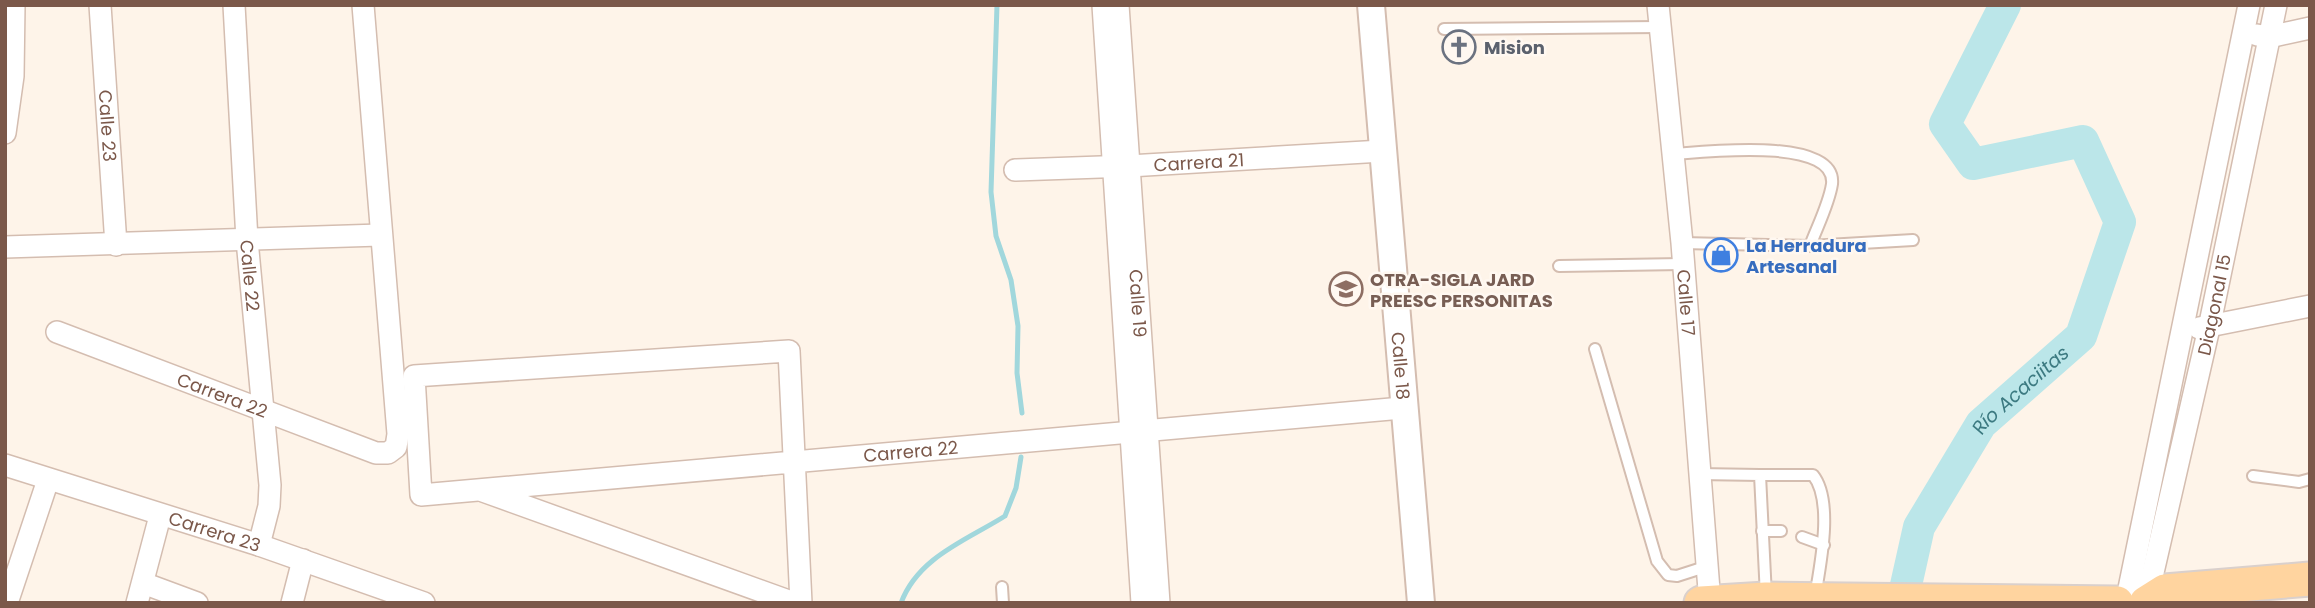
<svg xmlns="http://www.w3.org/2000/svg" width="2315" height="608" font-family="Poppins,sans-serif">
	<rect width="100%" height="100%" fill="#fef4e9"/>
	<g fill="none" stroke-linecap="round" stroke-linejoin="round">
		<g stroke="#a1d7dc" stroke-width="5">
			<path d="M997 5 991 192 996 236 1011 280 1018 326 1017 373 1022 413"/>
			<path d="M901 603C918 557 967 540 1005 516L1016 488 1021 457"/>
		</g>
		<path stroke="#bbe6e9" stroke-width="32" id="s1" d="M1902 603 1919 527 1981 424 2081 336 2120 222 2083 141 1973 164 1945 124 2005 5"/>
		<defs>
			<g id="service">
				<path d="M1444 29 1659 27"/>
				<path d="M1674 154C1703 152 1837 136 1832 184 1829 204 1817 227 1810 246"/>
				<path d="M1682 243 1810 246 1913 240"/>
				<path d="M1559 266 1682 264"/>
				<path d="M1595 349 1657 561 1668 575 1677 576 1705 567"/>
				<path d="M1698 474 1760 475 1766 596"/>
				<path d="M1760 475H1813C1834 501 1820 566 1815 597"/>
				<path d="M2253 476 2299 482 2310 479"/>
				<path d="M1762 531H1781"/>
				<path d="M1802 537 1824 545"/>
				<path d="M1002 587 1003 603"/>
			</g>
			<g id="minor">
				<path id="s2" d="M100 5 116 245"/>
				<path id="s3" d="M234 5 247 240 270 485 269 506 259 545"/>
				<path d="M1103 5 1142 603"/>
				<path id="s4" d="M1118 5 1159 603"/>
				<path id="s5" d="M1658 5 1682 243 1710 603"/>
				<path d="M2257 35 2269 37 2310 28"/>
				<path d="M5 133 13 76 14 5"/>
				<path id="s6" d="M1015 170 1129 166 1382 151"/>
				<path d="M5 247 380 235"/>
				<path d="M2199 328 2310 306"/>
				<path id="s7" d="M57 332 376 453H388L396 447 398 434 363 5"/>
				<path id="s8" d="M5 465 259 545 424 603"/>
				<path d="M483 491 794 603"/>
				<path d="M143 583 197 603"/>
				<path d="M7 603 48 480"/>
				<path d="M137 603 160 516"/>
				<path d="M292 603 303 560"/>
				<path id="s9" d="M801 603 789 351 414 376 421 495C748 465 1075 436 1402 408"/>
				<path d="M2126 603 2249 5"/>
				<path id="s10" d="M2146 603 2209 328 2276 5"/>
			</g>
			<g id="tertiary">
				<path id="s11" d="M1371 5 1421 603"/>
			</g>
			<g id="primary">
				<path d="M1701 603 1766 599 2117 603"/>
				<path d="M2146 603 2165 591 2310 579"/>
			</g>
		</defs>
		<use href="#service" stroke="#d4bdb0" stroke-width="14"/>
		<use href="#minor" stroke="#d4bdb0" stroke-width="24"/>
		<use href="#tertiary" stroke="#d4bdb0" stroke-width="30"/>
		<use href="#primary" stroke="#dad0cc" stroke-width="37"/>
		<use href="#service" stroke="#fff" stroke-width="10"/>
		<use href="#minor" stroke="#fff" stroke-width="21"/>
		<use href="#tertiary" stroke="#fff" stroke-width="26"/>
		<use href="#primary" stroke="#ffd49f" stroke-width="33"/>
	</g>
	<defs>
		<symbol id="church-ring" viewBox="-11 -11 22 22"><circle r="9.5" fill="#fff8f1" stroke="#6b7280" stroke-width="1.5"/><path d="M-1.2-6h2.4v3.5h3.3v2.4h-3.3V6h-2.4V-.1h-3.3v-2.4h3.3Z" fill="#6b7280"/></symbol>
		<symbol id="shop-ring" viewBox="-11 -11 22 22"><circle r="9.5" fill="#fff8f1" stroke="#3f7fe0" stroke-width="1.5"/><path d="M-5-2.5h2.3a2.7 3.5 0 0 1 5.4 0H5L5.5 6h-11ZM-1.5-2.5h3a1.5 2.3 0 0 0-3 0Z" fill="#3f7fe0"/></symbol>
		<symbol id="school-ring" viewBox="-11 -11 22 22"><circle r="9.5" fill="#fff8f1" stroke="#8d6e63" stroke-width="1.5"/><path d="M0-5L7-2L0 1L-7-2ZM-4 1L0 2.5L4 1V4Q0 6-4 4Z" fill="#8d6e63"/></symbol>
	</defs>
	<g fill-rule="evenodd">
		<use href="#church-ring" x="1440" y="28" width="38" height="38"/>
		<use href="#shop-ring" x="1702" y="236" width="38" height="38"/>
		<use href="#school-ring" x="1327" y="270" width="38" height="38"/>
	</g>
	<g text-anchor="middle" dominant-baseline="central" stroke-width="5" stroke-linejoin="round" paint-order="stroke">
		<g font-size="18" font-weight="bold" fill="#5b616d" stroke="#fff8f1" text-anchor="start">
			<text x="1484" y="47">Mision</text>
		</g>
		<g font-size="18" fill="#7b584a" stroke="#fff8f1">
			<text stroke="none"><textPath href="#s2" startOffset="121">Calle 23</textPath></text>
			<text stroke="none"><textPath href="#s6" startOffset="184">Carrera 21</textPath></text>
			<text stroke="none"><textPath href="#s3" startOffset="271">Calle 22</textPath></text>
			<text stroke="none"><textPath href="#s5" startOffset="299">Calle 17</textPath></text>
			<text stroke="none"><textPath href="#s4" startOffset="299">Calle 19</textPath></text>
			<text stroke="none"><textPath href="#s10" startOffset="306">Diagonal 15</textPath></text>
			<text stroke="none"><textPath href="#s11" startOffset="362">Calle 18</textPath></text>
			<text stroke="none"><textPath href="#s7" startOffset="177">Carrera 22</textPath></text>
			<text stroke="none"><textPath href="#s9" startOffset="1239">Carrera 22</textPath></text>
			<text stroke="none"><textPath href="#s8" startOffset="220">Carrera 23</textPath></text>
		</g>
		<g font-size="18" font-weight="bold" fill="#366cbe" stroke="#fff8f1" text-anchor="start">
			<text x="1746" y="245">La Herradura<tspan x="1746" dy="21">Artesanal</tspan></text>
		</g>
		<g font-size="18" font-weight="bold" fill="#785e54" stroke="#fff8f1" text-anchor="start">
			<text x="1370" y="279">OTRA-SIGLA JARD<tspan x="1370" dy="21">PREESC PERSONITAS</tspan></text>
		</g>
		<g font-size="19" font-style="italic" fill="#3c7a81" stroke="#fff8f1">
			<text stroke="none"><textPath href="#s1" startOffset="250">Río Acaciitas</textPath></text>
		</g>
	</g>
	<rect width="2315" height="608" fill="none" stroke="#7b584a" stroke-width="14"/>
</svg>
